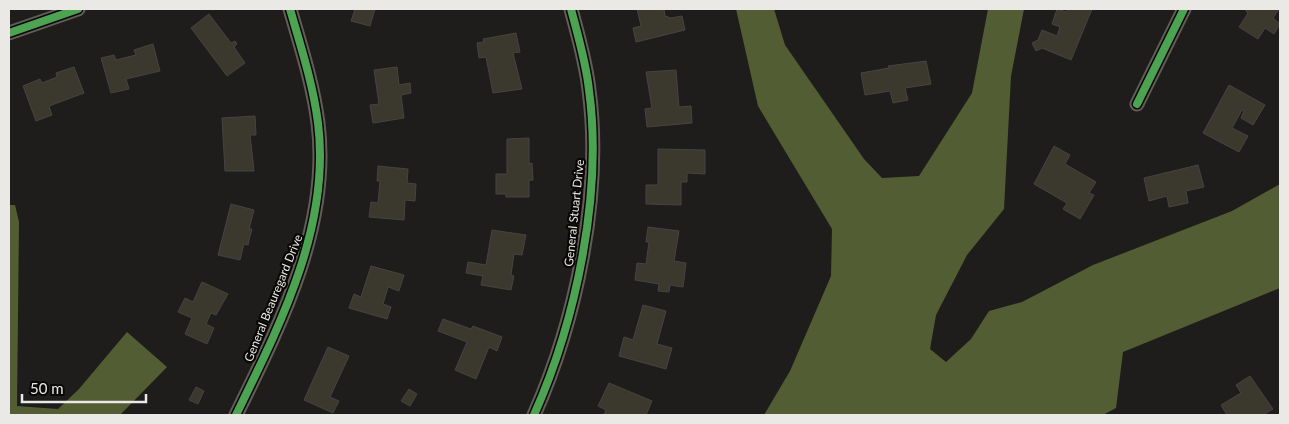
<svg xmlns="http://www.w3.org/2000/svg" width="1289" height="424" font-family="Lato,sans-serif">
	<rect width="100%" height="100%" fill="#1f1d1b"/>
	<g fill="#535d34">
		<path d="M736 9H774L785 45 864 159 882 178 919 176 972 93 988 9H1024L1011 76 1004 209 967 255 936 315 930 349 946 362 971 339 989 311 1022 302 1093 265 1232 211 1280 184V288L1123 352 1116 408 1103 415H764L790 371 831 276 832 229 758 106Z"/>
		<path d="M9 205H15L19 222 17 406 58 409 79 389 127 332 167 367 120 415H9Z"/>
	</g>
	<g fill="#3b382e" stroke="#444442">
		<path d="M355 9H375L370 26 351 21Z"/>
		<path d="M637 9H664L665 16 671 18 682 16 685 30 636 42 633 28 641 26Z"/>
		<path d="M1057 9 1066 12 1068 9H1092L1071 60 1042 48 1036 51 1032 43 1038 40 1042 30 1057 36 1060 27 1052 24Z"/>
		<path d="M1247 9H1279L1273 18 1280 24 1274 34 1265 28 1258 39 1239 27 1248 13 1246 11Z"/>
		<path d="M209 14 231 43 235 41 237 44 234 47 245 63 227 76 191 28Z"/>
		<path d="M516 33 520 52 513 53 522 89 493 93 486 57 479 58 477 43 484 42 483 39Z"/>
		<path d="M153 44 160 71 126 79 129 89 111 93 101 58 114 55 116 60 136 55 134 50Z"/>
		<path d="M926 61 931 84 905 88 908 100 893 103 890 91 865 95 861 73 889 68 888 66Z"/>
		<path d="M74 67 84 93 49 106 52 115 36 121 23 86 40 79 42 83 57 77 56 73Z"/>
		<path d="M397 67 399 85 410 83 411 93 401 95 404 118 373 123 370 105 379 104 374 70Z"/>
		<path d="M676 70 679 107 691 106 692 123 647 127 645 109 652 108 646 72Z"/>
		<path d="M1229 85 1265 105 1253 125 1241 118 1244 111 1242 110 1232 128 1248 136 1239 152 1203 133Z"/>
		<path d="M255 116 256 135H250L254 171H225L222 118Z"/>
		<path d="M529 138V164L532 163 533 180H529V197H506V194H496V174H507V139Z"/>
		<path d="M1054 146 1070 155 1065 164 1096 182 1089 193 1094 195 1080 219 1063 209 1067 203 1034 184Z"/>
		<path d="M658 149 705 150V174L687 173V182H681V205L646 204V185H658Z"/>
		<path d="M1198 165 1204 187 1186 191 1188 203 1169 207 1167 196 1149 201 1144 178Z"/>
		<path d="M378 166 408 169 407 183 416 184 415 201 405 200 404 220 369 217 371 202 378 203 380 181H377Z"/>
		<path d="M231 204 254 210 249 229H252L249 240 248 245 244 244 240 260 218 255Z"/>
		<path d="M648 227 679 231 674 261 686 263 683 287 670 285 669 292 658 291 659 284 635 280 637 263 646 264 649 242H646Z"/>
		<path d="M492 230 526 235 522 255 514 254 511 275 514 276 511 290 481 285 483 276 466 273 468 262 486 265Z"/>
		<path d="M371 266 404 275 399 291 388 287 383 304 391 307 387 319 349 308 354 294 361 297Z"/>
		<path d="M202 282 228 294 216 315 211 313 206 324 214 328 207 344 185 334 192 318 178 312 185 298 193 302Z"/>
		<path d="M643 305 666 311 657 344 672 348 666 369 619 356 624 337 633 340Z"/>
		<path d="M443 319 471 329 473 326 502 337 497 351 489 347 476 379 455 370 467 342 438 331Z"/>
		<path d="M328 347 349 356 330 397 339 401 333 413 304 400Z"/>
		<path d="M1250 376 1273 409 1263 415H1227L1221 405 1241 393 1236 385Z"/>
		<path d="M609 383 652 401 646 415H604L606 410 598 406Z"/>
		<path d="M196 387 204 391 198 404 189 400Z"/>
		<path d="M409 389 417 394 410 406 401 401Z"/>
	</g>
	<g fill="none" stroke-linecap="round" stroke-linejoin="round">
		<g stroke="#625d59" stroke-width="15">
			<path d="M9 33 78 9"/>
			<path d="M1137 104 1184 9"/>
			<path d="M236 415C280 325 331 226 318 123 313 84 301 47 290 9"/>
			<path d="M534 415C576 321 603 193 589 90 586 62 578 36 571 9"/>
		</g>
		<defs>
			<g id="cycleway">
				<path d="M9 33 78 9"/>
				<path d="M1137 104 1184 9"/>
				<path d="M236 415C280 325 331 226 318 123 313 84 301 47 290 9"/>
				<path d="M534 415C576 321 603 193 589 90 586 62 578 36 571 9"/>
			</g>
		</defs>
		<use href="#cycleway" stroke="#090806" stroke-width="11"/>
		<use href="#cycleway" stroke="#4ca352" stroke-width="8"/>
	</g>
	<g text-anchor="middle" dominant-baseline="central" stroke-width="4.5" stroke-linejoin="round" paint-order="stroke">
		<g font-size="12" fill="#ebe9e6" stroke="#090806">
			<text transform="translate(574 213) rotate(-84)">General Stuart Drive</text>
			<text transform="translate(273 298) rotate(-68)">General Beauregard Drive</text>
		</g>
	</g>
	<rect width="1289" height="424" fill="none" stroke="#ebe9e6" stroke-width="20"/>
	<path d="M22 394v8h124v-8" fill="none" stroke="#ebe9e6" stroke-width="2.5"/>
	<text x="30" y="394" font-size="15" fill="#ebe9e6" stroke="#090806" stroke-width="4" paint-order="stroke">50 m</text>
</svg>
